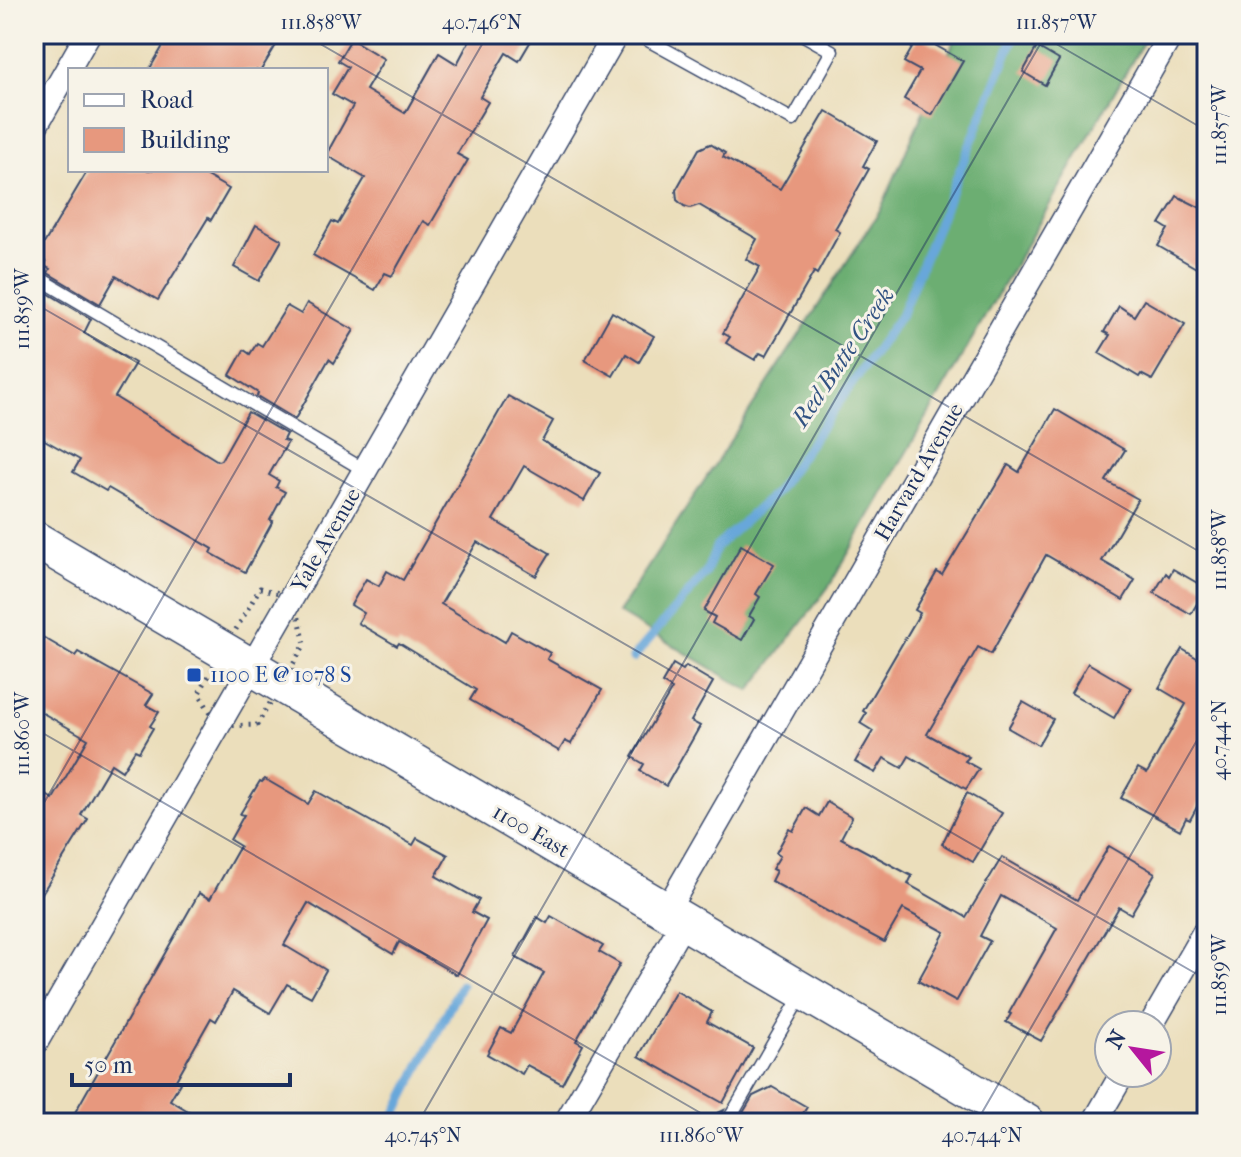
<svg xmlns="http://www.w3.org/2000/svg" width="1241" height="1157" font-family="'IM FELL French Canon',serif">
	<rect width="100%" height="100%" fill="#f7f3e8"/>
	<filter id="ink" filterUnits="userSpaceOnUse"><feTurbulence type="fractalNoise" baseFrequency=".0125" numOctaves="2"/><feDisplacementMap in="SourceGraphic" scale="16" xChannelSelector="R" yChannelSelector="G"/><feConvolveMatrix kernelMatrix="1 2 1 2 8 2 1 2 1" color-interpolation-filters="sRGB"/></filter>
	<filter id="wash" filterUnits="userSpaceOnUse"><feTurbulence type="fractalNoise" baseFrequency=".006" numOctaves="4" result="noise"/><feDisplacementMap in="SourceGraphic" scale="32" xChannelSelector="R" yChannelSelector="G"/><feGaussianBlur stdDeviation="1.8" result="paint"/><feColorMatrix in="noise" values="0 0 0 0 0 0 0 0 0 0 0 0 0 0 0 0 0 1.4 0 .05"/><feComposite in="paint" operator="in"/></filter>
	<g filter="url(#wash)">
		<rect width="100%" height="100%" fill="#ebdebb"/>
		<path fill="#6cae72" stroke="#446e68" stroke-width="2" d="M957 34H1148L830 585 750 691 618 613 880 211Z"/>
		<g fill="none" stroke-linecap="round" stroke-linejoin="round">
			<g stroke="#67a7da" stroke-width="9">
				<path d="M633 658 706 573 716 547 775 493 902 313 1015 34"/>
				<path d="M391 1123 461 985"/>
			</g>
		</g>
		<g id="blocks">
			<g fill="#e7987e">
				<path d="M170 34H263L278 42 261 70H149Z"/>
				<path d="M473 34H535L519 61 506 53 480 97 488 102 457 154 468 160 430 225 423 221 392 276 385 273 375 290 313 255 332 221 338 224 365 178 326 155 353 106 332 94 348 67 338 61 351 39 384 59 366 90 405 113 439 53 457 64Z"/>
				<path d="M919 36 963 61 932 115 904 99 920 71 904 62Z"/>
				<path d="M1037 47 1059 60 1045 85 1023 72Z"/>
				<path d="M826 111 877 141 863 166 869 169 835 229 840 232 817 274 814 272 766 356 760 353 755 360 726 343 730 337 723 333 760 267 746 259 757 239 699 205 690 208 684 206 677 200 676 190 699 149 710 144 725 153 723 157 780 189Z"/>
				<path d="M88 170H196L229 189 211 220 208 218 158 300 116 276 100 304 48 273 50 269 44 266 46 262 36 257Z"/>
				<path d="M1177 196 1207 211V254L1198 269 1158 246 1168 229 1160 224Z"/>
				<path d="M256 225 282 240 259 281 234 267Z"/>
				<path d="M39 288 91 319 84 333 135 363 115 397 218 461 221 460 248 412 286 434 283 440 288 442 269 475 279 481 276 487 285 492 270 520 273 521 245 572 211 553 213 549 108 488 106 491 73 472 80 460 34 434V297Z"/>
				<path d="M1144 300 1185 324 1152 380 1141 374 1139 377 1099 353 1110 335 1104 332 1119 306 1134 316Z"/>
				<path d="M307 303 354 330 334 363 329 359 295 419 257 396 258 393 230 375 244 350 250 354 257 343 262 346 287 306 301 314Z"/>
				<path d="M612 312 654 336 639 362 626 354 613 376 585 360Z"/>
				<path d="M508 396 553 421 542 441 600 473 584 501 524 466 493 520 550 553 536 576 477 542 441 604 505 642 511 631 550 653 547 659 602 690 571 744 565 741 559 751 470 700 476 690 399 643 397 646 358 623 364 613 351 605 366 579 379 586 387 571 403 580Z"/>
				<path d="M1055 409 1125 450 1106 481 1138 499 1102 561 1135 580 1123 600 1046 555 991 654 978 647 927 734 969 757 965 761 979 769 966 789 909 756 902 768 884 758 875 773 855 762 873 731 860 723 866 713 863 711 920 613 915 610 937 572 942 575 1008 465 1019 472Z"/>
				<path d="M741 545 774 564 756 594 760 597 749 616 754 619 742 640 712 623 715 617 704 611Z"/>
				<path d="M1173 569 1206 588 1191 614 1154 593 1166 573 1169 576Z"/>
				<path d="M34 632 75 656 78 652 153 694 146 705 159 712 150 726 153 728 139 752 135 750 122 771 111 764 81 815 88 819 34 906V788L53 799 88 739 34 708Z"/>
				<path d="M1182 649 1207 664V788L1190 820 1186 818 1180 830 1121 798 1138 768 1147 773 1186 704 1159 688Z"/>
				<path d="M1088 663 1131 688 1114 718 1071 693Z"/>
				<path d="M673 664 683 670 686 666 713 682 691 721 700 726 666 786 640 771 644 764 632 757 672 689 662 683Z"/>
				<path d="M1023 702 1053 719 1038 745 1008 728Z"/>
				<path d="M265 779 308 804 316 791 413 845 417 838 448 855 436 876 479 900 472 912 487 920 457 975 399 942 393 954 308 903 284 945 326 970 311 997 287 984 270 1013 233 991 216 1021 211 1018 176 1080 180 1083 170 1100 208 1123H69L199 893 210 899 240 846 230 840 244 815 240 814 260 781 262 782Z"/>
				<path d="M967 793 1002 813 973 862 942 844Z"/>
				<path d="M827 802 852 817 841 838 912 876 908 884 966 917 1002 857 1077 900 1109 846 1155 873 1131 914 1119 907 1041 1041 1006 1022 1011 1014 1009 1013 1057 928 1001 896 980 936 990 941 956 1002 918 981 945 932 903 909 884 942 771 881 776 871 772 869 780 856 776 853 789 829 793 831 806 808 819 816Z"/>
				<path d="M551 916 603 946 599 952 620 964 576 1041 583 1045 562 1084 527 1065 522 1074 487 1054 501 1028 511 1033 544 973 515 957 537 917 547 923Z"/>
				<path d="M676 991 712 1012 707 1022 753 1048 723 1103 639 1056Z"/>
				<path d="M772 1087 807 1107 797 1123H737L753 1096Z"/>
				<path d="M724 1110 718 1123H697Z"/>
			</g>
		</g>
	</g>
	<g filter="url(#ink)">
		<use href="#blocks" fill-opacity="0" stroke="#3a496c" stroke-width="2"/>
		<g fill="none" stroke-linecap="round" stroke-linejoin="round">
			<defs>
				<g id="lane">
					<path d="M637 34 793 120 832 51 802 34"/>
					<path d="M34 275 366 471"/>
					<path d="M727 1123 802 994"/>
				</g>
				<g id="street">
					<path d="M34 128 88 34"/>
					<path d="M667 910 1171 34"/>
					<path d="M1151 1025 1207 928"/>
					<path d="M34 1045 616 34"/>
					<path d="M566 1123 684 921"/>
					<path d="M1094 1123 1123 1073"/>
				</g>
				<path id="secondary" d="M34 539 1027 1123"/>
			</defs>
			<use href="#lane" stroke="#3a496c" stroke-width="15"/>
			<use href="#street" stroke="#3a496c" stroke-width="27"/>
			<use href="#secondary" stroke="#3a496c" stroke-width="39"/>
			<path stroke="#3a496c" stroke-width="5" stroke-dasharray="2 6" stroke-linecap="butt" d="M260 588 294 597 305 644 257 725 218 726 199 693Z"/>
			<use href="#lane" stroke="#fff" stroke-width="12"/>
			<use href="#street" stroke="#fff" stroke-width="24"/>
			<use href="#secondary" stroke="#fff" stroke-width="36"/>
		</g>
	</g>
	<path fill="none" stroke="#1b2f5e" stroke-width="2" stroke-opacity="0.45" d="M303 34 1207 556M1039 34 1207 131M34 303 1207 980M34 728 718 1123M34 820 488 34M418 1123 1046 34M976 1123 1207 723"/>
	<rect fill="#1a4fb4" stroke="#f7f3e8" stroke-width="3" x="186" y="667" width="16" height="16" rx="4"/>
	<g text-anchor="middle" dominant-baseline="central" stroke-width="6" stroke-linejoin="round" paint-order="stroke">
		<g font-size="22" fill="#1b2f5e" stroke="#f7f3e8">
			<text transform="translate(919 472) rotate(-60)">Harvard Avenue</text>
			<text transform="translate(326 540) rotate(-60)">Yale Avenue</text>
			<text transform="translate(531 831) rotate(30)">1100 East</text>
		</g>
		<g font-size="22" fill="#164399" stroke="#f7f3e8" text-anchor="start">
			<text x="210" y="675">1100 E @ 1078 S</text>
		</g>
		<g font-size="24" font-style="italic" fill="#325383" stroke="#f7f3e8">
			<text transform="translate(843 357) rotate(-56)">Red Butte Creek</text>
		</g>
	</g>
	<rect width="1241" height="1157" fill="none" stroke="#f7f3e8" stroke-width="88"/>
	<rect x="68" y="68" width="260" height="104" fill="#f7f3e8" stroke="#9fa5b1" stroke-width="2"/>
	<rect x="84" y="94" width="40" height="12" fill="#ffffff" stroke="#9fa5b1" stroke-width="2"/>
	<text x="140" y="108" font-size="24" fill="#1b2f5e">Road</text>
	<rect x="84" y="128" width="40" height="24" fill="#e7987e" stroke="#9fa5b1" stroke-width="2"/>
	<text x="140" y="148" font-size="24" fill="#1b2f5e">Building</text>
	<g transform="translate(1133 1049) rotate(300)"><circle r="38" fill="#f7f3e8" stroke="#9fa5b1" stroke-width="2"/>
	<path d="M0-6L14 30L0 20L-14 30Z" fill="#b5179e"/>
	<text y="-12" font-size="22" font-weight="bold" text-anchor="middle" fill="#1b2f5e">N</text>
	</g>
	<path d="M72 1073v12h218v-12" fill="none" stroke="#1b2f5e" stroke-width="4"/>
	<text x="84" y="1073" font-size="24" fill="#1b2f5e" stroke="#f7f3e8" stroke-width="6" paint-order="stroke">50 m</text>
	<rect x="44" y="44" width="1153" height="1069" fill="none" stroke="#1b2f5e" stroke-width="3"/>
	<g font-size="20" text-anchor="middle" fill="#1b2f5e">
		<text x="321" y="29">111.858°W</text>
		<text x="482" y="29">40.746°N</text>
		<text x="1056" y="29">111.857°W</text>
		<text transform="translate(1219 125) rotate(-90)" y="7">111.857°W</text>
		<text transform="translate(22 309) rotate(-90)" y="7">111.859°W</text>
		<text transform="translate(1219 550) rotate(-90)" y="7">111.858°W</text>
		<text transform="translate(22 734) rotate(-90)" y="7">111.860°W</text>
		<text transform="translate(1219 740) rotate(-90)" y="7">40.744°N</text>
		<text transform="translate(1219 975) rotate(-90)" y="7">111.859°W</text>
		<text x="423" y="1142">40.745°N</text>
		<text x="701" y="1142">111.860°W</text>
		<text x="982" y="1142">40.744°N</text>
	</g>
</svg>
